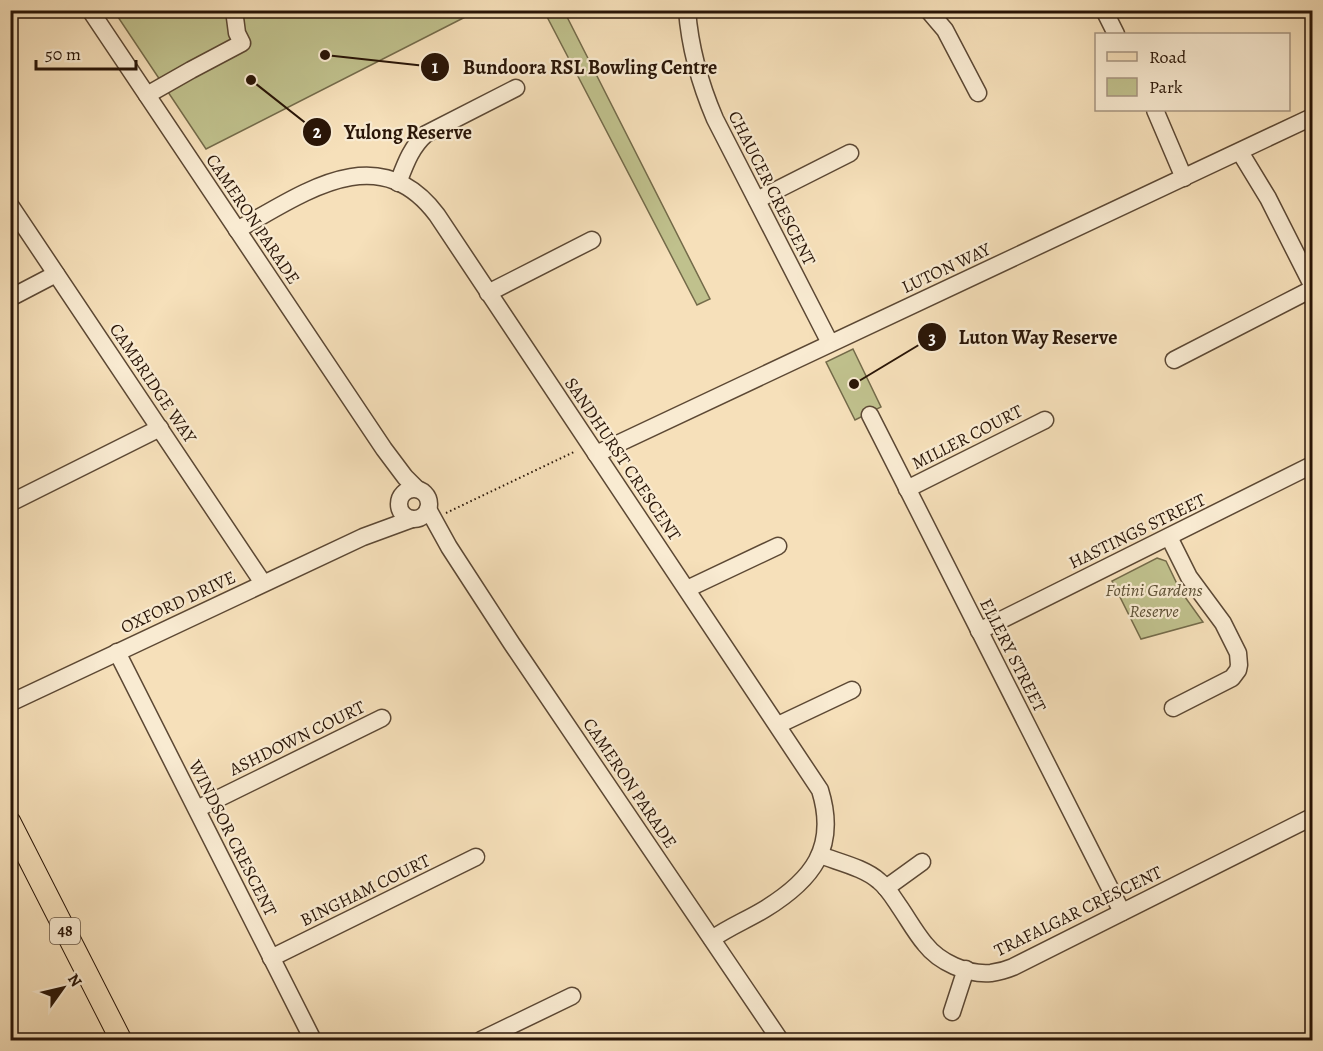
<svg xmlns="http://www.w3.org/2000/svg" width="1323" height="1051" font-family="Alegreya,serif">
	<rect width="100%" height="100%" fill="#f6e0ba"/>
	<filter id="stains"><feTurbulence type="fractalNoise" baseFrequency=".00333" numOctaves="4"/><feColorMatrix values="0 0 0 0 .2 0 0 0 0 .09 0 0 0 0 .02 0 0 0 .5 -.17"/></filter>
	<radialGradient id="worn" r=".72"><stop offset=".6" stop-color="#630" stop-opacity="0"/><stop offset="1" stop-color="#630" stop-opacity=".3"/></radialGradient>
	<g fill="#c0c18d" stroke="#746b4a" stroke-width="1.5">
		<path d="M114 11H477L206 149Z"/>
		<path d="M544 11H564L710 299 697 305Z"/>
		<path d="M853 349 881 407 855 420 826 362Z"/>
		<path d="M1157 558 1166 561 1180 590 1203 622 1141 639 1112 581Z"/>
	</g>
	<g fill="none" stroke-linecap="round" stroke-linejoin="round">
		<defs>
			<g id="minor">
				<path d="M90 10 384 449 405 477 416 488"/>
				<path d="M687 10C690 49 700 84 715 119L830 343"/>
				<path d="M928 10 945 30 978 93"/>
				<path d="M1104 10 1116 34"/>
				<path d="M147 95 191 70 242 43 237 33 234 10"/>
				<path d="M1155 110 1184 178"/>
				<path d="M1240 152 1268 198 1312 285"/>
				<path d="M398 183C405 165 411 147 426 134L516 88"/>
				<path d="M757 200 850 153"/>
				<path d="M10 205 263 583"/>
				<path d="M237 230C301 195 378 136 437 215L820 790C838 848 812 880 765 909 747 920 729 927 712 939"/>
				<path d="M488 293 592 240"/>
				<path d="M10 298 56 274"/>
				<path d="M1174 360 1312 289"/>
				<path d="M870 415 1122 912"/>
				<path d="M596 454 1312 117"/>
				<circle cx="414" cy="504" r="15"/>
				<path d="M907 489 1045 420"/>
				<path d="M14 501 160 428"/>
				<path d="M428 509 449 547 512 644 780 1040"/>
				<path d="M1169 537 1189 577 1223 623 1238 653 1239 665 1238 670 1232 678 1173 708"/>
				<path d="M687 589 778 546"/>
				<path d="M979 631 1312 465"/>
				<path d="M117 652 313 1040"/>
				<path d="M10 703 363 537 412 519"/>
				<path d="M778 725 852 690"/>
				<path d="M197 809 382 718"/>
				<path d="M820 855C838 862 865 868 879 881 887 887 893 897 899 906 908 919 915 932 925 944 939 962 967 975 991 973 998 972 1006 970 1013 967L1312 817"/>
				<path d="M886 888 922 862"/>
				<path d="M271 958 476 857"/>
				<path d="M952 1012 966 969"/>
				<path d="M481 1040 572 996"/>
			</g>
			<path id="major" d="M10 822 121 1040"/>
		</defs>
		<use href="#minor" stroke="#5c4834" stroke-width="19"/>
		<use href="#major" stroke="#291507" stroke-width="23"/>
		<path stroke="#291507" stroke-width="2" stroke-dasharray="1.5 3" stroke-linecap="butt" d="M446 513 576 451"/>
		<use href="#minor" stroke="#f9ebd2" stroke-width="16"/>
		<use href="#major" stroke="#f6e0ba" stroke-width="21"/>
	</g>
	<g text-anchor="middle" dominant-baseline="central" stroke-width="4.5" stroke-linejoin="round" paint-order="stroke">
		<rect fill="#f9ebd2" stroke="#675544" stroke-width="1.5" x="50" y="918" width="30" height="26" rx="4.5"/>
		<g font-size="16" font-weight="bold" fill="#291507">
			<text x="65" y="931">48</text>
		</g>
		<g font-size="18" fill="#291507" stroke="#f9ebd2">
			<text transform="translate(772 188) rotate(63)">CHAUCER CRESCENT</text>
			<text transform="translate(253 219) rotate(56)">CAMERON PARADE</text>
			<text transform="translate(946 268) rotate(-25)">LUTON WAY</text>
			<text transform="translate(153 383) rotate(56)">CAMBRIDGE WAY</text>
			<text transform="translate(967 437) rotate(-27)">MILLER COURT</text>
			<text transform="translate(623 459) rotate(56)">SANDHURST CRESCENT</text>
			<text transform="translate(1137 531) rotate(-26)">HASTINGS STREET</text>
			<text transform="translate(178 602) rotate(-25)">OXFORD DRIVE</text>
			<text transform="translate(1013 655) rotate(63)">ELLERY STREET</text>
			<text transform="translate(297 738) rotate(-26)">ASHDOWN COURT</text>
			<text transform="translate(630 783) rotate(56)">CAMERON PARADE</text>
			<text transform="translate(233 838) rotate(63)">WINDSOR CRESCENT</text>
			<text transform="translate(365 890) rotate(-26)">BINGHAM COURT</text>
			<text transform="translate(1078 911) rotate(-26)">TRAFALGAR CRESCENT</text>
		</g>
		<g font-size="18" font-style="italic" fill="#5e5136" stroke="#f9ebd2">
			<text x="1154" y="590">Fotini Gardens<tspan x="1154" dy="21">Reserve</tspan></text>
		</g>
	</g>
	<path fill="none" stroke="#291507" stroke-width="2" d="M325 55L435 67M251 80L317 132M854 384L932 337"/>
	<g fill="#291507" stroke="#f9ebd2" stroke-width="2">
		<circle cx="325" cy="55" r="6"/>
		<circle cx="251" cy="80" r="6"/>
		<circle cx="854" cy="384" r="6"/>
		<circle cx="435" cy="67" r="15"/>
		<circle cx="317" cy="132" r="15"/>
		<circle cx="932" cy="337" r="15"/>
	</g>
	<g font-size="18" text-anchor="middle" font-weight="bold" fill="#fff">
		<text x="435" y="73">1</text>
		<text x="317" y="138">2</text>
		<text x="932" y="344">3</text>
	</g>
	<g font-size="20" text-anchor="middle" font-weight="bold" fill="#291507" stroke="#f9ebd2" stroke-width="4.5" stroke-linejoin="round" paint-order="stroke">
		<text x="590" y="74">Bundoora RSL Bowling Centre</text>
		<text x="408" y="139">Yulong Reserve</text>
		<text x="1038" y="344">Luton Way Reserve</text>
	</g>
	<rect width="1323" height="1051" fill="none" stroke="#f6e0ba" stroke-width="36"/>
	<rect x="12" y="12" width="1299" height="1027" fill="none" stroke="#291507" stroke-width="3"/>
	<rect x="18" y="18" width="1287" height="1015" fill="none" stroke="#291507" stroke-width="1.5"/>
	<rect x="1095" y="33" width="195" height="78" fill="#f9ebd2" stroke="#a69581" stroke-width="1.5"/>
	<rect x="1107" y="52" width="30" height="9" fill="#f6e0ba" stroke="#a69581" stroke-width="1.5"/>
	<text x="1149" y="63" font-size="18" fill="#291507">Road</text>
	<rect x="1107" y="78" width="30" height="18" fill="#c0c18d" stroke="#a69581" stroke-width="1.5"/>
	<text x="1149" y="93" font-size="18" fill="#291507">Park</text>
	<g transform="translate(63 988) rotate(56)" stroke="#f9ebd2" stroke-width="4.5" paint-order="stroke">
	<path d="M0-4.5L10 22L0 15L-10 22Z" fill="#291507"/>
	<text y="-9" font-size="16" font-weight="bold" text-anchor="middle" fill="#291507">N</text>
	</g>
	<path d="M36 60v9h100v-9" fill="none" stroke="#291507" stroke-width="3"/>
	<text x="45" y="60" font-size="18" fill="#291507" stroke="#f9ebd2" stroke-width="4.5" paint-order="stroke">50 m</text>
	<rect width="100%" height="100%" filter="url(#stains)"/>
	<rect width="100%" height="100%" fill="url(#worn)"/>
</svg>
